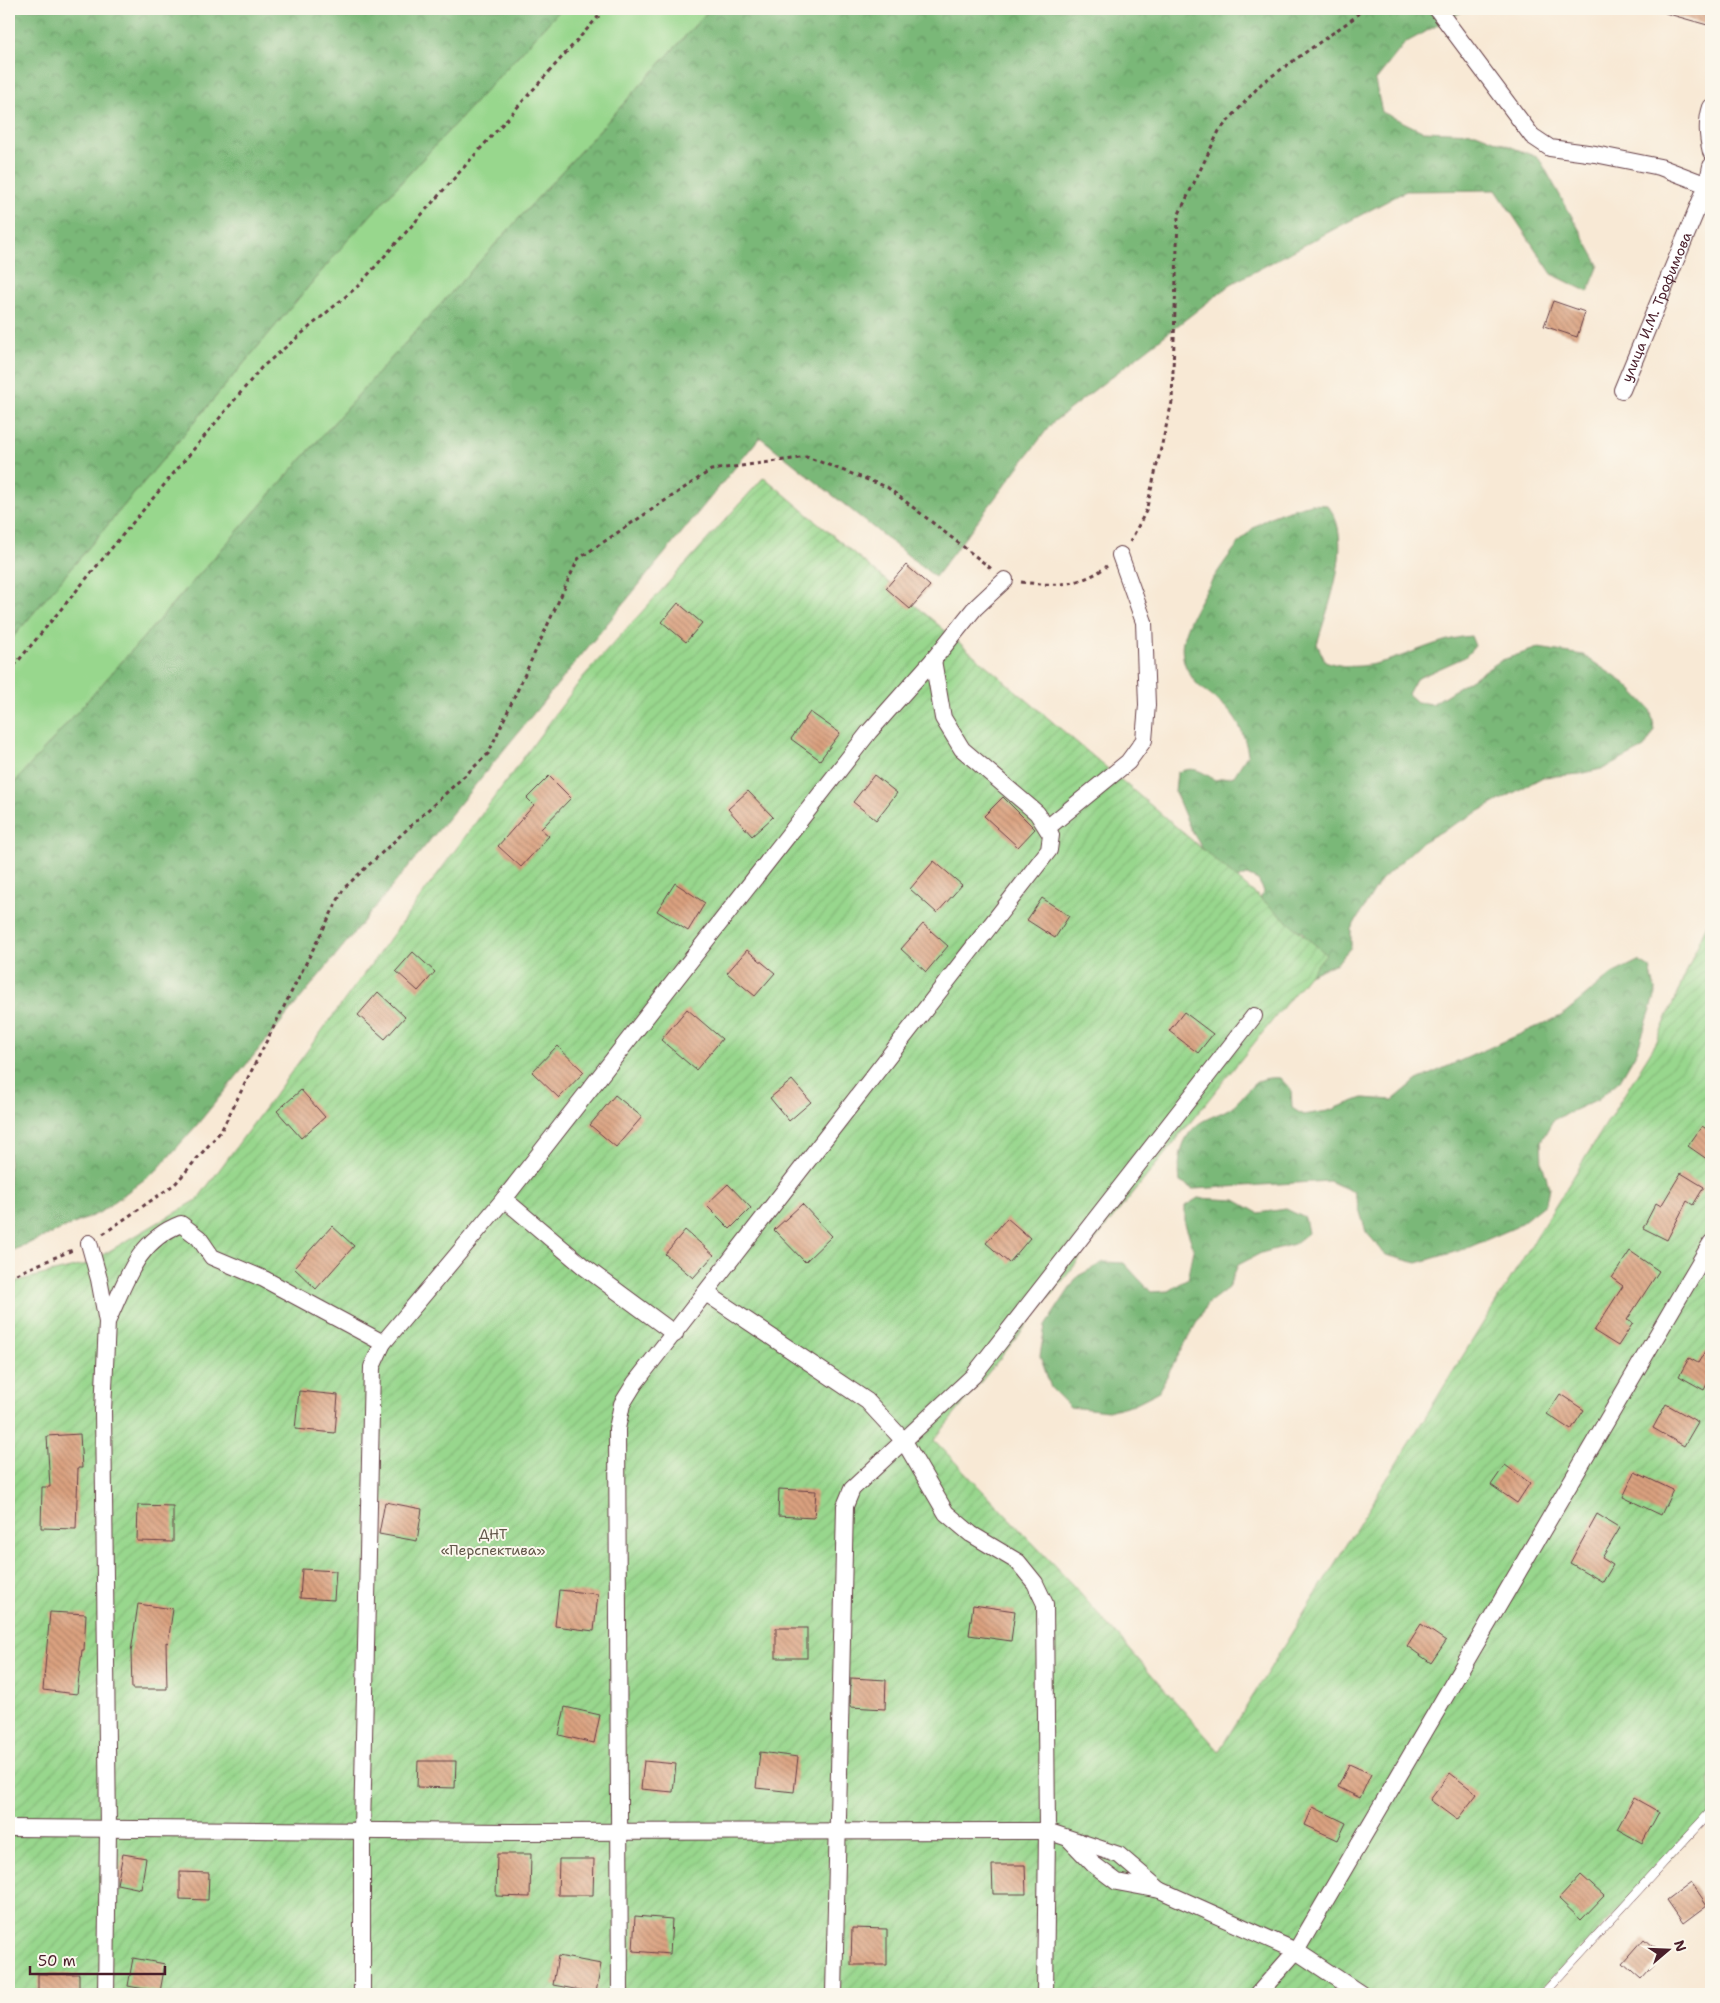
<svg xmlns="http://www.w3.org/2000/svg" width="1720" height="2003" font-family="'Shantell Sans',sans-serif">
	<defs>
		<pattern id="forest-crowns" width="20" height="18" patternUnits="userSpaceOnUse" patternTransform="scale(1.25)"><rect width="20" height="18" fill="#7ab878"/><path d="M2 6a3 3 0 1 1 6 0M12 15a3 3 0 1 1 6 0" fill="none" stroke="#669563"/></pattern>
		<pattern id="garden-furrows" width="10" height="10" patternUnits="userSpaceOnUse" patternTransform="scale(1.25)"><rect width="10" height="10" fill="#98d78d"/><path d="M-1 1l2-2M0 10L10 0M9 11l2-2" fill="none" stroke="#84b87a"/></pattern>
		<pattern id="building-back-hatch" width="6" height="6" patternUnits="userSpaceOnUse" patternTransform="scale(1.25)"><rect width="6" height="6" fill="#daa17f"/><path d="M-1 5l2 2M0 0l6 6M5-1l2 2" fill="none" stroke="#b38368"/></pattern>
	</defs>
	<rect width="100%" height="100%" fill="#fbf7ec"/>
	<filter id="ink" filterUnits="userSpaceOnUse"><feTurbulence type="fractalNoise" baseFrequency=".02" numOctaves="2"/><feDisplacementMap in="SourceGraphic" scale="10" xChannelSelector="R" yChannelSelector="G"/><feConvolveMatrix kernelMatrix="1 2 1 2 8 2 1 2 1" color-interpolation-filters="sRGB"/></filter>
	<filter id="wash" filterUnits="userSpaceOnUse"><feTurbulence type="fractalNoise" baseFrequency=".0096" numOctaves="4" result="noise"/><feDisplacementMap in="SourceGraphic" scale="20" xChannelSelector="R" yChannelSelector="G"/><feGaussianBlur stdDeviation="1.12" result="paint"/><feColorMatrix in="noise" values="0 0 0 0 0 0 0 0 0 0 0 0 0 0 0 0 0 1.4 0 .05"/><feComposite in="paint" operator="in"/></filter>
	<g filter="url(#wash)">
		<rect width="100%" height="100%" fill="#f8e9d5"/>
		<path fill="#98d78d" stroke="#717b5c" d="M561 9H710L377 374 9 789V642L346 242Z"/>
		<g fill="url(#forest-crowns)" stroke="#626c52">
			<path d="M9 9H561L346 242 9 642Z"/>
			<path d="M710 9H1467L1405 43 1375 81 1382 112 1422 131 1476 133 1539 158 1599 265 1588 292 1552 274 1496 190 1406 191 1231 284 1052 423 935 577 760 437 196 1126 157 1170 99 1213 9 1252V789L377 374Z"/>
			<path d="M1311 504 1327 505C1356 538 1328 606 1317 644L1325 661C1374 681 1423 639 1471 636L1475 646 1465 657 1416 679 1408 694 1417 702 1432 704 1502 660 1538 648 1583 655 1626 684 1650 709 1655 730 1644 748 1605 768 1580 774 1543 777 1422 842 1381 880 1351 929V947L1337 963 1295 981 1304 933 1256 908 1264 891 1258 880 1247 875 1234 880 1218 875 1190 828 1175 792 1177 773C1193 765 1201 771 1215 780L1234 776 1248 754C1245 737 1240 723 1228 710 1212 693 1198 692 1186 667 1183 661 1181 648 1183 641 1187 614 1231 548 1252 529 1269 514 1290 510 1311 504Z"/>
			<path d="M1638 961 1650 968 1656 994 1637 1051 1620 1080 1598 1099 1553 1120 1541 1141 1542 1163 1549 1187 1546 1203 1516 1227 1465 1249 1417 1263 1386 1255 1366 1232 1354 1192 1329 1181 1193 1189 1180 1182C1177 1159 1181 1134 1203 1121 1212 1116 1226 1112 1234 1105 1252 1089 1252 1076 1280 1078L1291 1090 1292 1108 1303 1115 1328 1111 1363 1098 1393 1100 1417 1080 1561 1016 1612 974Z"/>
			<path d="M1198 1198 1235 1200 1258 1213 1286 1209 1305 1218 1308 1233 1294 1244 1261 1253 1238 1265 1228 1288 1207 1304 1158 1392 1134 1404 1108 1411 1070 1407 1051 1388 1040 1356 1045 1326 1078 1276 1104 1262 1124 1263 1151 1292 1168 1291 1188 1279 1194 1250 1185 1224V1206Z"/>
		</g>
		<path fill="url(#garden-furrows)" stroke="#717b5c" d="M764 477 1326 954 934 1440 1071 1583 1219 1751 1656 1043 1711 914V1817L1536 1994H9V1283L87 1264 197 1200 583 677Z"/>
		<g id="blocks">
			<g fill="url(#building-back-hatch)">
				<path d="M1666 9H1711V26L1665 13Z"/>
				<path d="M1553 301 1585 312 1577 337 1544 326Z"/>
				<path d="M906 565 930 586 910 609 886 588Z"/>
				<path d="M678 603 702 623 686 642 662 622Z"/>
				<path d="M810 712 840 733 820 760 791 739Z"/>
				<path d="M874 775 897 793 876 820 853 802Z"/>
				<path d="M549 776 571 798 541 829 549 836 521 867 498 846 534 805 527 798Z"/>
				<path d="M748 791 773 817 752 836 728 809Z"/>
				<path d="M1003 797 1035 829 1018 847 984 816Z"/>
				<path d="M934 861 962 885 937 913 910 889Z"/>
				<path d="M675 883 705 903 688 931 657 911Z"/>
				<path d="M1042 898 1069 916 1055 938 1027 920Z"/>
				<path d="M923 924 948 946 926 972 901 949Z"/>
				<path d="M747 950 775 973 755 996 727 973Z"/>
				<path d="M413 952 435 972 418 991 396 971Z"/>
				<path d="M378 992 405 1017 385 1039 358 1015Z"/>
				<path d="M687 1009 722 1039 696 1070 661 1040Z"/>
				<path d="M1184 1012 1213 1034 1198 1053 1169 1031Z"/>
				<path d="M557 1046 584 1072 559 1098 532 1072Z"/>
				<path d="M792 1080 811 1102 789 1121 770 1098Z"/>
				<path d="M301 1090 325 1117 301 1138 277 1111Z"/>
				<path d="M615 1095 642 1117 616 1147 590 1125Z"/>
				<path d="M1702 1126 1711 1132V1162L1688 1146Z"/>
				<path d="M1681 1173 1704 1187 1693 1205 1687 1201 1667 1240 1643 1228 1656 1203 1661 1206Z"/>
				<path d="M728 1184 751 1208 730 1229 706 1205Z"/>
				<path d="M802 1204 832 1236 805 1262 774 1230Z"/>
				<path d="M1007 1218 1030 1238 1009 1263 986 1243Z"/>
				<path d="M332 1226 354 1246 316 1289 294 1268Z"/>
				<path d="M685 1230 714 1255 693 1278 665 1254Z"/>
				<path d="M1630 1251 1659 1271 1627 1320 1633 1323 1618 1346 1594 1331 1623 1286 1612 1278Z"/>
				<path d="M1711 1341V1376L1704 1390 1679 1376 1689 1358 1698 1363Z"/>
				<path d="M299 1391 338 1395 335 1433 295 1429Z"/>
				<path d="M1560 1394 1584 1410 1571 1430 1547 1414Z"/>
				<path d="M1666 1404 1698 1422 1684 1446 1653 1428Z"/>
				<path d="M80 1434 82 1468H78L76 1529 41 1528 42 1487H50L47 1436Z"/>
				<path d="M1505 1465 1530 1483 1517 1503 1491 1485Z"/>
				<path d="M1635 1472 1673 1490 1661 1515 1623 1497Z"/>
				<path d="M779 1489 816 1491 814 1518 778 1516Z"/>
				<path d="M385 1502 422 1509 417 1541 379 1534Z"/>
				<path d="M138 1505 173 1506V1542L137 1541Z"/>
				<path d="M1597 1514 1620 1528 1602 1558 1613 1565 1603 1582 1570 1563Z"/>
				<path d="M302 1569 336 1571 334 1600 300 1598Z"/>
				<path d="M559 1590 598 1594 594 1631 555 1626Z"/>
				<path d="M138 1604 173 1609 168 1643 166 1642 167 1689H132L131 1652Z"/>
				<path d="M973 1605 1015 1611 1011 1641 969 1635Z"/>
				<path d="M50 1612 86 1614 84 1650H82L77 1694 43 1690Z"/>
				<path d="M1421 1624 1446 1641 1431 1663 1407 1646Z"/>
				<rect x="776" y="1628" width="31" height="30"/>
				<path d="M851 1678 886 1680 885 1709 850 1707Z"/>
				<path d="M565 1707 600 1715 594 1743 559 1735Z"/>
				<path d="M760 1752 798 1757 794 1792 756 1788Z"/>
				<path d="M418 1761H456L455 1788 417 1787Z"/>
				<path d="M644 1761 676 1764 673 1792 641 1789Z"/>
				<path d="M1349 1764 1371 1774 1360 1798 1338 1787Z"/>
				<path d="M1450 1773 1477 1794 1457 1820 1430 1800Z"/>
				<path d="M1634 1798 1659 1812 1642 1843 1617 1829Z"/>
				<path d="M1313 1807 1346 1823 1338 1840 1305 1825Z"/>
				<path d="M123 1854 146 1858 141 1889 117 1884Z"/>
				<path d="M497 1854H531L530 1897 496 1896Z"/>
				<path d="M559 1859H594L593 1895H558Z"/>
				<path d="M992 1865H1025L1026 1894H993Z"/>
				<path d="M180 1872 209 1873 208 1900 180 1899Z"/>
				<path d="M1581 1875 1604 1896 1581 1920 1559 1899Z"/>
				<path d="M1691 1882 1707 1905 1683 1923 1667 1900Z"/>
				<path d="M635 1916 672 1919 670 1954 633 1951Z"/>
				<path d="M852 1928 887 1929V1965H851Z"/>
				<path d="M1644 1939 1662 1955 1641 1979 1623 1963Z"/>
				<path d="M558 1956 601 1964 596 1993 553 1985Z"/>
				<path d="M133 1958 165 1964 160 1992 128 1986Z"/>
				<rect x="38" y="1974" width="41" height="20"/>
			</g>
		</g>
	</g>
	<g filter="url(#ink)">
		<use href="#blocks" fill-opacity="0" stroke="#643d44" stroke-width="1"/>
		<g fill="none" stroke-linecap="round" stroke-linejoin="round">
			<defs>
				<path id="lane" d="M1543 1994 1711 1811"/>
				<g id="street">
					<path d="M1437 9 1532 136 1550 148 1595 154 1660 167 1707 185"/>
					<path d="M1711 107C1706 122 1707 136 1711 152"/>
					<path id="s1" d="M1622 390 1707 185 1711 166"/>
					<path d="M1047 828 1128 762 1144 740 1147 705 1144 622 1120 555"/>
					<path d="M504 1199 583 1266 675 1334"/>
					<path d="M89 1243 99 1279 107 1322 103 1411 108 1829 106 1994"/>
					<path d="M706 1293 867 1401 904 1441 946 1513 971 1534 1018 1562 1035 1583 1045 1604 1047 1831 1045 1994"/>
					<path d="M107 1322C126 1282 136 1241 181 1224L199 1238 212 1257 264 1279 383 1343"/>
					<path d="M9 1828 512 1832 1047 1831 1119 1855 1160 1890"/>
					<path d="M1070 1840 1093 1864 1117 1882 1160 1890 1296 1951 1361 1994"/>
					<path d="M362 1994V1831L372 1367 383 1343 504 1199 869 732 933 660 974 609 1005 580"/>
					<path d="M620 1994 617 1429 622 1404 635 1383 1049 850 1051 835 1037 813 962 749 943 718 933 660"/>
					<path d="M834 1994 845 1506 852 1489 973 1376 1254 1016"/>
					<path d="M1258 1994 1296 1951 1711 1243"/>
				</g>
			</defs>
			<use href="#lane" stroke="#643d44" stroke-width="9"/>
			<use href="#street" stroke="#643d44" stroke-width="18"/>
			<g stroke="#643d44" stroke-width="3" stroke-dasharray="4 4" stroke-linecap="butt">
				<path d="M1130 542 1146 511 1172 402 1178 216 1219 131 1262 83 1354 18 1362 9"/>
				<path d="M1021 582C1053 586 1080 587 1107 566"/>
				<path d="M9 672 261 368 358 286 605 9"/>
				<path d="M103 1234 175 1184 221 1131 344 888 488 754 578 559 711 470 807 457 887 487 993 570"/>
				<path d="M9 1277 75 1249"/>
			</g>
			<use href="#lane" stroke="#fff" stroke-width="8"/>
			<use href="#street" stroke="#fff" stroke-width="16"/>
		</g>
	</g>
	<g text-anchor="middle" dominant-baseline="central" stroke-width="4" stroke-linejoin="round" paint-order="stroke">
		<g font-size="14" fill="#4a1f2b" stroke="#fbf7ec">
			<text stroke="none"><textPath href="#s1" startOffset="90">улица И.М. Трофимова</textPath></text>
		</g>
		<g font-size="14" fill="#615648" stroke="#fbf7ec">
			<text x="493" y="1534">ДНТ<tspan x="493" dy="16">«Перспектива»</tspan></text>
		</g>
	</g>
	<rect width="1720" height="2003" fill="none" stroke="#fbf7ec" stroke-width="30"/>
	<g transform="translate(1668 1950) rotate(71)" stroke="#fbf7ec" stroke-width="4" paint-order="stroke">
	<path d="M0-4L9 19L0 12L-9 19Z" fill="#4a1f2b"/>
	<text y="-8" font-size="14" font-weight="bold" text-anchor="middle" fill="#4a1f2b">N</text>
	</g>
	<path d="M30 1966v8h135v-8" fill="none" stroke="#4a1f2b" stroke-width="2.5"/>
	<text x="38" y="1966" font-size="15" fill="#4a1f2b" stroke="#fbf7ec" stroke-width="4" paint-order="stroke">50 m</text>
</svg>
